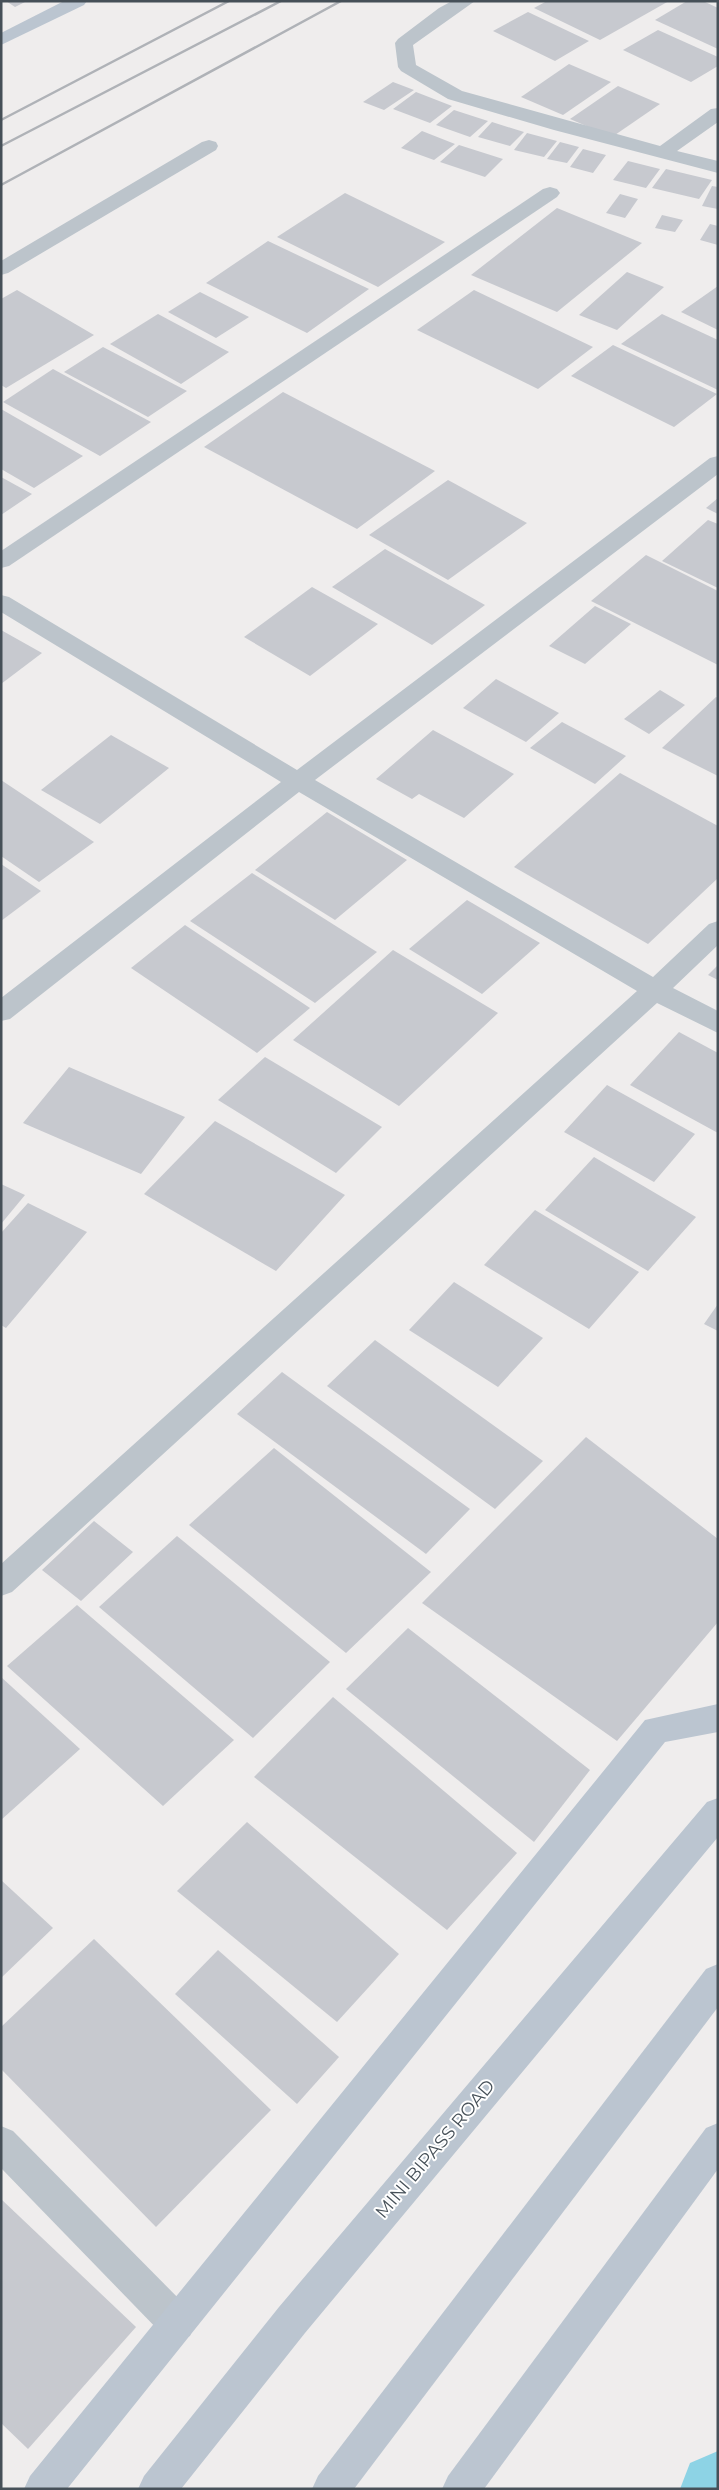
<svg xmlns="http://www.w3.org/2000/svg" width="719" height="2490" font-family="Montserrat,sans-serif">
	<rect width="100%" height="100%" fill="#efeded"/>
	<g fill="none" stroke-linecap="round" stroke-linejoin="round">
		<path fill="#8dd3e5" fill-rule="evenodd" d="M718 2451V2489H680L690 2463Z"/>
	</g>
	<g fill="#c7c9cf">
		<path d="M6 1H27L15 7Z"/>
		<path d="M547 1H669L600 40 534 8Z"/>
		<path d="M687 1H703L718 8V49L655 20Z"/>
		<path d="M528 12 589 41 555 61 493 31Z"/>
		<path d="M658 30 718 57V66L691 82 623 50Z"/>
		<path d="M569 64 611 82 563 115 521 97Z"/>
		<path d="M393 82 414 90 384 110 363 102Z"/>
		<path d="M618 86 660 104 612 137 570 119Z"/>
		<path d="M416 92 452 106 430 123 393 109Z"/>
		<path d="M454 110 488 121 470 137 436 125Z"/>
		<path d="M492 122 524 132 510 146 478 137Z"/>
		<path d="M422 131 455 144 434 160 401 148Z"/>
		<path d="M527 133 557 141 544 157 514 150Z"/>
		<path d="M560 142 579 147 567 163 547 159Z"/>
		<path d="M459 145 503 159 485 177 440 162Z"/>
		<path d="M583 149 606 155 593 173 570 167Z"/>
		<path d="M628 161 660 169 646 188 613 180Z"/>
		<path d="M666 169 712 180 699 199 652 188Z"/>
		<path d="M712 186 718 187V209L702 206Z"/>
		<path d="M345 193 445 242 378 287 277 237Z"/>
		<path d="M620 194 638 199 625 218 606 213Z"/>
		<path d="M557 208 642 243 557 312 471 275Z"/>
		<path d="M662 215 683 220 675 232 655 228Z"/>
		<path d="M710 224 718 226V245L700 240Z"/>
		<path d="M268 241 369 289 307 333 206 283Z"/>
		<path d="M627 272 664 287 617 330 579 315Z"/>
		<path d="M718 286V330L681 312Z"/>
		<path d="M17 290 94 335 6 388 1 385V299Z"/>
		<path d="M474 290 593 347 538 389 417 330Z"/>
		<path d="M200 292 249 317 216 338 168 312Z"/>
		<path d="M158 314 229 352 181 384 110 344Z"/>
		<path d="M662 314 718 340V390L621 344Z"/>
		<path d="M613 345 717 394 674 427 571 376Z"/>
		<path d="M103 347 187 391 148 417 64 372Z"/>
		<path d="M53 369 151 422 100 456 3 402Z"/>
		<path d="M283 392 435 471 357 529 204 447Z"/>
		<path d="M1 409 83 456 34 488 1 469Z"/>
		<path d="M1 477 32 494 1 515Z"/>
		<path d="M448 480 527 523 448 580 369 535Z"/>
		<path d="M718 498V514L706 508Z"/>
		<path d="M708 520 718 524V588L662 561Z"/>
		<path d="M385 549 485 605 432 645 332 587Z"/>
		<path d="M646 555 718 591V665L591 601Z"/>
		<path d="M312 587 378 624 310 676 244 637Z"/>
		<path d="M595 606 631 624 585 664 549 646Z"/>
		<path d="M1 630 42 653 1 684Z"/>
		<path d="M496 679 559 713 526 742 463 708Z"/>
		<path d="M660 690 685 705 649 734 624 719Z"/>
		<path d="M716 697 718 698V776L662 748Z"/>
		<path d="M562 722 626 756 595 784 530 748Z"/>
		<path d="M433 730 514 774 464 818 419 794 412 799 376 779Z"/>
		<path d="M111 735 169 768 100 824 41 790Z"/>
		<path d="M620 773 718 826V878L648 944 514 867Z"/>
		<path d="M1 780 94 842 39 882 1 856Z"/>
		<path d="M327 812 407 860 335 920 255 870Z"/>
		<path d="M1 864 41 891 1 921Z"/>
		<path d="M252 873 377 952 315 1003 190 921Z"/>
		<path d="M467 900 540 943 482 994 409 949Z"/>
		<path d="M185 925 310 1008 257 1053 131 968Z"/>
		<path d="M393 950 498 1013 399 1106 293 1040Z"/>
		<path d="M718 965V980L708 975Z"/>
		<path d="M679 1032 718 1053V1133L630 1085Z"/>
		<path d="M265 1057 382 1127 336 1173 218 1100Z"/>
		<path d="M69 1067 185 1117 141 1174 23 1123Z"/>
		<path d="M607 1085 695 1134 654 1182 564 1132Z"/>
		<path d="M215 1121 345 1195 276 1271 144 1194Z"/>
		<path d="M594 1157 696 1217 648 1271 545 1210Z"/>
		<path d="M1 1184 25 1195 1 1224Z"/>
		<path d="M28 1203 87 1232 6 1328 1 1325V1233Z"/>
		<path d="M535 1210 639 1272 589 1329 484 1265Z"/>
		<path d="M454 1282 543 1338 498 1387 409 1330Z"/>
		<path d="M718 1304V1331L704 1324Z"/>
		<path d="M375 1340 543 1461 495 1509 327 1386Z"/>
		<path d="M282 1372 470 1509 426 1554 237 1414Z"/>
		<path d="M586 1437 718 1539V1622L617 1741 422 1603Z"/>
		<path d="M274 1448 431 1572 346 1653 189 1525Z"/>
		<path d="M94 1521 133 1552 81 1601 42 1570Z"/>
		<path d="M177 1536 330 1662 253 1738 99 1607Z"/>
		<path d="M77 1605 234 1740 163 1806 7 1666Z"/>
		<path d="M408 1628 590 1770 534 1842 346 1689Z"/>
		<path d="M1 1677 80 1749 1 1820Z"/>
		<path d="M333 1697 517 1853 447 1930 254 1777Z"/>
		<path d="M247 1822 399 1954 337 2022 177 1891Z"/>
		<path d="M1 1880 53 1928 1 1978Z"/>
		<path d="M94 1939 271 2110 156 2227 1 2069V2027Z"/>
		<path d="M218 1950 339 2057 297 2104 175 1994Z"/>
		<path d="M1 2199 136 2327 28 2449 1 2423Z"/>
	</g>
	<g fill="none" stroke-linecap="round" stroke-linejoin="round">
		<g fill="#bcc4cb" fill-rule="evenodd">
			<path d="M452 1H475L413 45 416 65 462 91 660 146 711 109 718 108V122L677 151 718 161V173L554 130 448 99 401 71 398 67 395 43 398 39 439 8Z"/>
			<path d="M209 140 216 142 218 146 216 150 8 273 1 275V261L202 142Z"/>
			<path d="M550 187 557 189 560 193 557 197 9 566 1 568V551L543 189Z"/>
			<path d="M718 456V474L315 780 653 977 709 924 718 921V945L673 988 718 1011V1033L657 1003 12 1592 1 1596V1564L637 991 299 792 10 1019 1 1021V998L281 782 1 612V595L9 597 297 770 710 458Z"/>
			<path d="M1 2126 13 2131 190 2310 195 2323 190 2336 177 2341 164 2336 1 2168Z"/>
		</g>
		<g fill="#bbc5d0" fill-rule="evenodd">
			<path d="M64 1H87L84 5 1 45V33Z"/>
			<path d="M718 1704V1732L665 1742 67 2489H24L30 2476 645 1720Z"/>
			<path d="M718 1798V1837L305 2333 181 2489H138L144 2476 279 2307 707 1802Z"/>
			<path d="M718 1964V2007L354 2489H312L318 2476 706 1969Z"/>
			<path d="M718 2123V2169L484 2489H442L448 2476 706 2128Z"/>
		</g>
		<g stroke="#afb2b7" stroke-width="2.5">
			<path d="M1 120 229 1"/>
			<path d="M1 146 281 1"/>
			<path d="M1 185 341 1"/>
		</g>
	</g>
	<g text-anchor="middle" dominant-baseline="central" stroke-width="4" stroke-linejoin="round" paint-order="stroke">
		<g font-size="18" fill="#465058" stroke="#fff">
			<text transform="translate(435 2149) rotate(-50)">MINI BIPASS ROAD</text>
		</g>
	</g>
	<rect width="719" height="2490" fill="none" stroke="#465058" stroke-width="5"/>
</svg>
